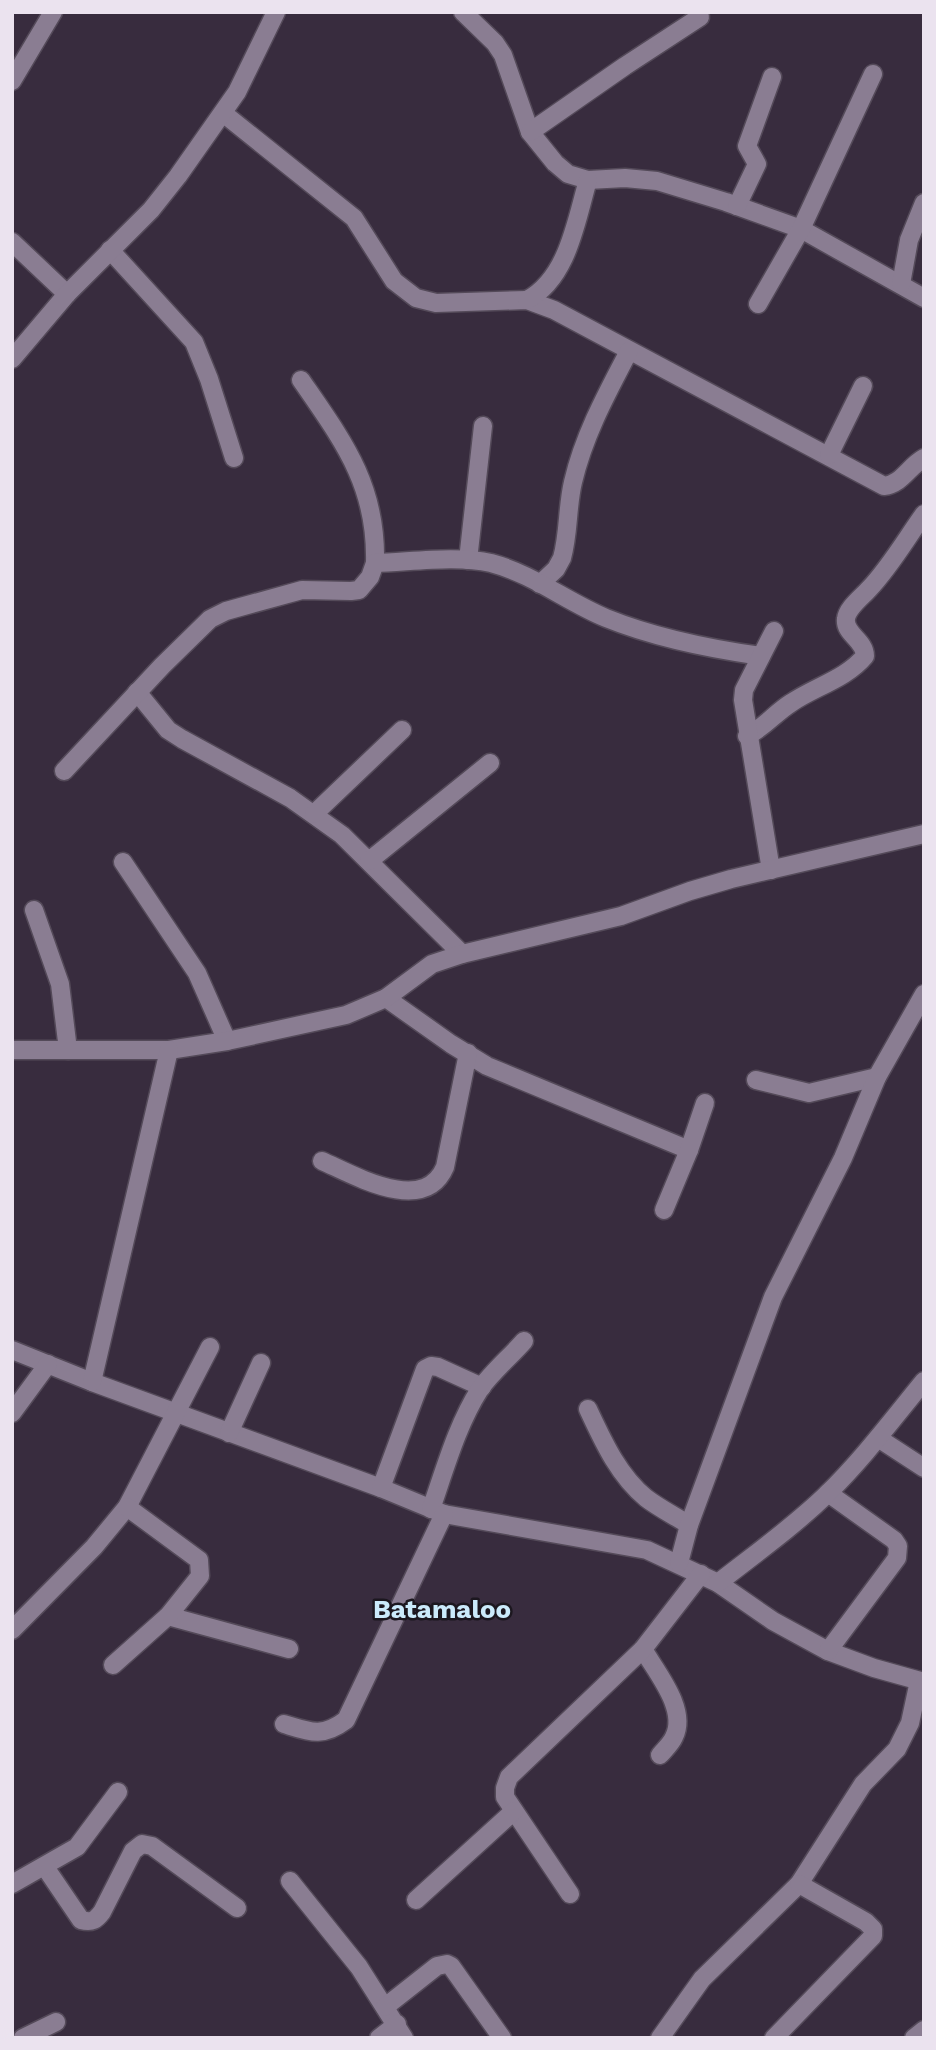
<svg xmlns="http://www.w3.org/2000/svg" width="936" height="2050" font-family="'Work Sans',sans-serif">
	<rect width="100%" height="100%" fill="#382c3e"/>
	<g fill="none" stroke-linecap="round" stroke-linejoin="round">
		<defs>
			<g id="minor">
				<path d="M463 12 495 43 503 55 530 132 555 163 568 174 588 180 625 178 657 181 726 202 801 229 924 298"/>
				<path d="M12 81 53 12"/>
				<path d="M223 113 354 218 394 281 416 298 436 303 527 300 554 310 884 486C902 484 909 466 924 458"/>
				<path d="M530 132 625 66 700 17"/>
				<path d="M737 206 757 164 747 146 772 77"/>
				<path d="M12 242 67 294"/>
				<path d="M110 250 194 342 209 379 234 458"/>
				<path d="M901 284 909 240 924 203"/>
				<path d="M527 300C568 278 576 221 588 180"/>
				<path d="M758 304 801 229 873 74"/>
				<path d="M12 359 67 294 151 210 178 176 237 92 276 12"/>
				<path d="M301 380C343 441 377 485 375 563"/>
				<path d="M829 455 863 386"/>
				<path d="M468 560 483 426"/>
				<path d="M540 584 556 569 562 558C569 533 567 507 573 482 584 435 607 393 629 351"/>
				<path d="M137 692 168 730 182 739 290 798 342 835 462 954"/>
				<path d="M747 736C765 727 775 713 791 703 814 687 846 679 865 656 865 640 844 634 846 619 847 608 862 597 869 589 890 567 906 539 924 514"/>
				<path d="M64 771 162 666 210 619 226 611 302 590 351 591 359 590 370 577 375 563C411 562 457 555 491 563 533 574 567 602 606 618 653 637 711 649 761 656"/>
				<path d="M314 814 402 730"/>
				<path d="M369 861 490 763"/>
				<path d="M123 862 197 973 227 1041"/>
				<path d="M771 870 743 700 744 690 774 631"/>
				<path d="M34 910 60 984 68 1050"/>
				<path d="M386 998 451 1044 487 1066 689 1150"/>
				<path d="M12 1050H169L227 1041 346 1015 386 998 432 964 462 954 621 916 690 891 731 879 924 834"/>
				<path d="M756 1080 809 1093 877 1077"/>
				<path d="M322 1161C354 1175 424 1216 445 1167L468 1053"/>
				<path d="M664 1210 689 1150 705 1103"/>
				<path d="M12 1350 92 1382 381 1488 444 1514 647 1550 718 1583 773 1621 828 1651 874 1668 924 1682"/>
				<path d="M92 1382 169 1050"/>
				<path d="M588 1409C603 1441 618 1475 646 1498 659 1508 675 1516 689 1525"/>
				<path d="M12 1413 48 1364"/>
				<path d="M229 1433 261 1363"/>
				<path d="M878 1438 924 1468"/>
				<path d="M381 1488 425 1369 431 1366 438 1367 482 1387"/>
				<path d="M828 1493 894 1540 898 1546 897 1558 828 1651"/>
				<path d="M431 1509C445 1469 457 1425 480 1389 492 1372 510 1357 524 1341"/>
				<path d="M679 1563 689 1525 773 1297 843 1158 877 1077 924 994"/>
				<path d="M718 1583C755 1554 793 1527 826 1495 862 1460 892 1420 924 1381"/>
				<path d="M168 1616 289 1649"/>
				<path d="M12 1630 94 1547 127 1507 210 1347"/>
				<path d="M643 1649C656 1672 688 1709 674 1737 671 1744 664 1750 660 1755"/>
				<path d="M113 1665 168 1616 200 1576 199 1560 127 1507"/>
				<path d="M284 1724C310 1732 322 1738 346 1720L444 1514"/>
				<path d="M45 1867 81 1920C92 1923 96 1920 102 1912L133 1851 142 1844 152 1846 237 1908"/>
				<path d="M290 1881 359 1967 404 2038"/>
				<path d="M12 1884 77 1847 118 1792"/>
				<path d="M570 1894 505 1797V1788L509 1777 643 1649 701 1574"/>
				<path d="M416 1900 514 1811"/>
				<path d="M385 2007 437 1966 447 1964 451 1966 502 2038"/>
				<path d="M23 2038 56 2022"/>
				<path d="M379 2038 397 2024"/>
				<path d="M660 2038 702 1979 799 1884 863 1784 897 1749 910 1723 919 1681"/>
				<path d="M774 2038 873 1936V1929L866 1922 799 1884"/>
				<path d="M914 2038 924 2030"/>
			</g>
		</defs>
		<use href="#minor" stroke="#544a59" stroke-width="21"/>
		<use href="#minor" stroke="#8a7d92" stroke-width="18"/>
	</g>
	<g text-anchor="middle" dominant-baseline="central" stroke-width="5" stroke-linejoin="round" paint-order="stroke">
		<g font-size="26" font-weight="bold" fill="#cbeafb" stroke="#1c171f">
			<text x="442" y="1609">Batamaloo</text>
		</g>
	</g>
	<rect width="936" height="2050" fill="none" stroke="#ebe3ef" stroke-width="28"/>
</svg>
